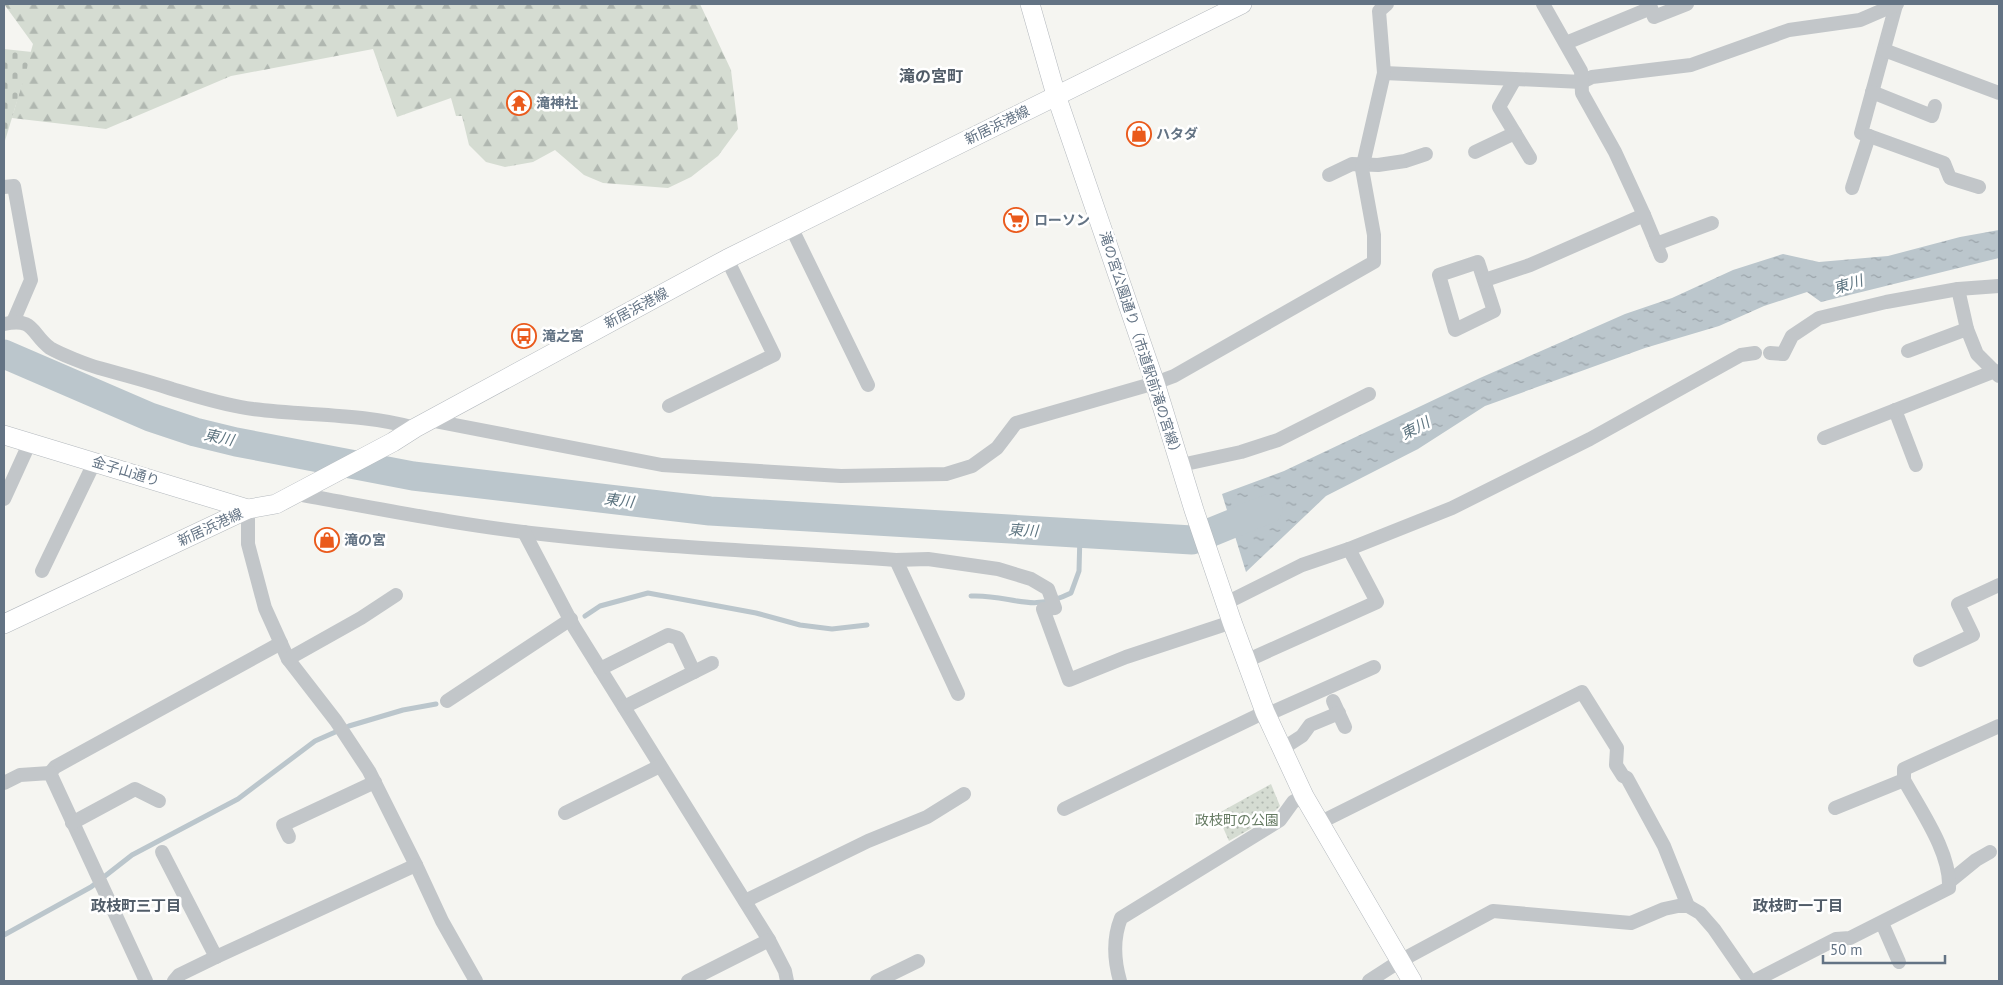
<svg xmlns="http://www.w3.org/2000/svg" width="2003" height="985" font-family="'PT Sans','Noto Sans JP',sans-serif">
	<defs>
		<pattern id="grass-dots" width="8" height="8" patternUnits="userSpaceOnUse" patternTransform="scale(1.25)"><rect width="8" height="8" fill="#d5dcd2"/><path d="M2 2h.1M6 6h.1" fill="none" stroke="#b0b7b0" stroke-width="1.8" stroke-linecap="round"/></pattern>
		<pattern id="forest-firs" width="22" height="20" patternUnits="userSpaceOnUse" patternTransform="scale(1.25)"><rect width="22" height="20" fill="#d5dcd2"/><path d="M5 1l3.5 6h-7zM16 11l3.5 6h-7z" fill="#b0b7b0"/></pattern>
		<pattern id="cemetery-stones" width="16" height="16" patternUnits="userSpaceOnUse" patternTransform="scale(1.25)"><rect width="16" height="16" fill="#d5dcd2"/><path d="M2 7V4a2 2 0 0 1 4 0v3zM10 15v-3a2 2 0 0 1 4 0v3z" fill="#b0b7b0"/></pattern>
		<pattern id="water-ripples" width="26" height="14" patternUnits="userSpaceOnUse" patternTransform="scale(1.25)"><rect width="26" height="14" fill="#bbc6cc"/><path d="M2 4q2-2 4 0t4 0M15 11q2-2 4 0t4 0" fill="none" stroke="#9ca5ab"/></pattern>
	</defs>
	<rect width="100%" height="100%" fill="#f5f5f1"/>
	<path fill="url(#grass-dots)" d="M1271 784 1280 806 1266 820 1229 841 1217 814Z"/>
	<path fill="url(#forest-firs)" d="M4 4H700L731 70 738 129 718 156 691 177 668 188 603 183 584 175 555 150 533 162 505 167 486 162 469 145 462 116H456L451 98 397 117 373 49 231 76 106 129 12 118 33 44Z"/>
	<path fill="url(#cemetery-stones)" d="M4 49 32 52 4 144Z"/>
	<path fill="url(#water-ripples)" d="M1999 230V258L1821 302 1807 292 1764 306 1719 326 1645 348 1485 406 1418 449 1326 496 1246 572 1222 494 1284 471 1480 378 1625 314 1672 298 1733 270 1783 254 1819 262 1888 256 1960 237Z"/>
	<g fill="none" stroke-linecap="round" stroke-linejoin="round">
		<g stroke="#bbc6cc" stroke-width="5">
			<path d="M971 596C1011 594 1029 614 1071 593L1079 571 1080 534"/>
			<path d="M585 616 600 606 648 593 756 613 800 625 832 629 867 625"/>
			<path d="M4 935 91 887 132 855 238 799 315 741 349 726 403 710 436 704"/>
		</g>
		<path stroke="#bbc6cc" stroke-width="29" d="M4 354 150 417 195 432 236 442 413 476 710 511 1192 540 1268 509"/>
		<defs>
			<g id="secondary">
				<path d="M1030 4 1056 95 1155 383 1194 510 1232 622 1265 712 1304 796 1412 981"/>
				<path d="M4 435 248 509"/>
				<path d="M4 624 248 509 276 504 393 442 415 428 727 259 1242 4"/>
			</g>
		</defs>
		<use href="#secondary" stroke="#b4b9be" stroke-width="20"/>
		<g stroke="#c2c6c9" stroke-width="14">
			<path d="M1896 5 1861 133 1944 163 1950 178 1979 187"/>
			<path d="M1566 43 1651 8 1654 17 1687 4"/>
			<path d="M1884 50 1999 93"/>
			<path d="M1384 73 1582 82 1592 77 1691 65 1789 30 1860 20 1897 4"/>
			<path d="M1515 79 1499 107 1530 158"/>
			<path d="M1872 92 1932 116 1935 106"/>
			<path d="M1475 152 1515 133"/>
			<path d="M1329 175 1352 164 1378 165 1405 161 1426 154"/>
			<path d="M4 187 14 186 31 280 13 322"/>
			<path d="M1852 188 1869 136"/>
			<path d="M1644 215 1661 256"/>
			<path d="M791 227 868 385"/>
			<path d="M1656 244 1712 223"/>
			<path d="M1478 262 1494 311 1455 330 1439 275Z"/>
			<path d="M1485 280 1530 265 1644 215 1615 152 1582 93 1581 71 1543 4"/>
			<path d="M1958 289 1999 286"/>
			<path d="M4 324C35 317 31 334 50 348 60 354 88 365 99 368 124 375 148 381 172 389 200 397 223 405 253 409 307 416 363 413 415 428"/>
			<path d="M1908 351 1967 329"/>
			<path d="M1770 353 1783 354 1792 336 1819 318 1886 302 1958 289 1967 329 1977 354 1999 376"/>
			<path d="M669 406 774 355 727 259"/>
			<path d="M1895 410 1916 465"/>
			<path d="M429 420 662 465 841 476 946 474 972 466 997 448 1016 423 1155 383 1174 376 1374 262V235L1362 169 1384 73 1379 11 1387 4"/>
			<path d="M1824 438 1995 371"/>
			<path d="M1181 465 1241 452 1278 440 1369 394"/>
			<path d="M297 494C381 509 464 526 550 535 665 548 781 552 896 560L928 559 998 569 1031 579 1048 589 1055 608 1043 609 1069 680 1126 657 1232 622"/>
			<path d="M4 499 30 442"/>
			<path d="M248 509V544L265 608 288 659 336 721 369 771 416 865 442 921 476 981"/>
			<path d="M524 532 574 627 769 940 785 971 787 981"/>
			<path d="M896 560 958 694"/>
			<path d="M42 571 95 461"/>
			<path d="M1226 603 1302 565 1349 549 1452 508 1590 439 1741 355 1755 353"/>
			<path d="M288 659 361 618 396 595"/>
			<path d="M1920 660 1973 635 1958 604 1999 585"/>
			<path d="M1246 661 1377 602 1349 549"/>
			<path d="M600 669 668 635 678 638 694 672 624 707"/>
			<path d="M694 672 712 663"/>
			<path d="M447 701 571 619"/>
			<path d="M1333 701 1345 727"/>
			<path d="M1266 715 1374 667"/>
			<path d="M1282 749 1302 736 1310 725 1339 713"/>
			<path d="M50 773 55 767 281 643"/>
			<path d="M4 783 20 775 50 773 146 981"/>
			<path d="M1835 808 1904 780"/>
			<path d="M1064 809 1265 712"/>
			<path d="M565 813 660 766"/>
			<path d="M72 823 135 789 159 801"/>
			<path d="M1319 823 1582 692 1617 748 1616 765 1623 776 1627 778 1664 846 1688 906 1700 913 1714 929 1750 981"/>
			<path d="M289 837 283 825 375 782"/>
			<path d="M162 852 216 957"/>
			<path d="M1949 882 1976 860 1990 852"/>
			<path d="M745 901 868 841 927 817 964 794"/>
			<path d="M1882 923 1899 962"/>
			<path d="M174 981 179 975 216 957 416 865"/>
			<path d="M688 981 769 940"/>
			<path d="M877 981 918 961"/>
			<path d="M1120 981C1114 960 1113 938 1121 918L1280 820 1293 802 1304 796"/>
			<path d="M1369 981 1400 961 1493 911 1631 923 1664 909 1678 906H1688"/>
			<path d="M1754 981 1836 939 1850 938 1949 888C1951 853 1921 811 1904 780V769L1999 726"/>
		</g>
		<use href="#secondary" stroke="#fff" stroke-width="19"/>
	</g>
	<defs>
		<symbol id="temple-ring" viewBox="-11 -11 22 22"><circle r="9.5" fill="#fff" stroke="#ea5a1c" stroke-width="1.5"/><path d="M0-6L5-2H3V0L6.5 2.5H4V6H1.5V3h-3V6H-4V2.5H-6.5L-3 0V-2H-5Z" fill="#ea5a1c"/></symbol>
		<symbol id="shop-ring" viewBox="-11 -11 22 22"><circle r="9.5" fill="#fff" stroke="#ea5a1c" stroke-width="1.5"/><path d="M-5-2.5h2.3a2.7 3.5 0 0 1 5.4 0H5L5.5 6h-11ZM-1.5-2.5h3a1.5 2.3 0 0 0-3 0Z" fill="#ea5a1c"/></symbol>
		<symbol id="supermarket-ring" viewBox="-11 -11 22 22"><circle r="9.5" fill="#fff" stroke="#ea5a1c" stroke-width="1.5"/><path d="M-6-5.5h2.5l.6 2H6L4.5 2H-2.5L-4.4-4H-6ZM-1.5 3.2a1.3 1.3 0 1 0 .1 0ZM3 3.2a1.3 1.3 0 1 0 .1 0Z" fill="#ea5a1c"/></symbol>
		<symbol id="bus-ring" viewBox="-11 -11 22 22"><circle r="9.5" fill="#fff" stroke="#ea5a1c" stroke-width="1.5"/><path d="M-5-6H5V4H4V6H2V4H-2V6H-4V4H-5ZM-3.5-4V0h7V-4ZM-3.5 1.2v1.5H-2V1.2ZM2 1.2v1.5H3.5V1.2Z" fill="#ea5a1c"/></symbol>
	</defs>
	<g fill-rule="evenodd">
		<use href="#temple-ring" x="505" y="89" width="28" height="28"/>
		<use href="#shop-ring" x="1125" y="120" width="28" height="28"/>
		<use href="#supermarket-ring" x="1002" y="206" width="28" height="28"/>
		<use href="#bus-ring" x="510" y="322" width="28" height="28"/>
		<use href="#shop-ring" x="313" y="526" width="28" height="28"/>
	</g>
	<g text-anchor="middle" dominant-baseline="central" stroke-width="5" stroke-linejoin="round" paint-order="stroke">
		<g font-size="14" font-weight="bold" fill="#637384" stroke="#fff" text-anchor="start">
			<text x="536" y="103">滝神社</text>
			<text x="1156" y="134">ハタダ</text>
			<text x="1034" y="220">ローソン</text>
			<text x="542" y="336">滝之宮</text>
			<text x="344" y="540">滝の宮</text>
		</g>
		<g font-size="14" fill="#637384" stroke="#fff">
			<text transform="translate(997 125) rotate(-26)">新居浜港線</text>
			<text transform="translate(636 308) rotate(-28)">新居浜港線</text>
			<text transform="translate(1141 345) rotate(72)">滝の宮公園通り（市道駅前滝の宮線）</text>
			<text transform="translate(126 471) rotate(17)">金子山通り</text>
			<text transform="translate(210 527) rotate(-25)">新居浜港線</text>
		</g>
		<g font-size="14" fill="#657a62" stroke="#fff">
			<text x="1237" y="820">政枝町の公園</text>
		</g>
		<g font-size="15" font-style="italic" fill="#5e7581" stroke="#fff">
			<text transform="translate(1848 284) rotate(-17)">東川</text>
			<text transform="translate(1415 428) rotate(-28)">東川</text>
			<text transform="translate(219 437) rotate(12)">東川</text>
			<text transform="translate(619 500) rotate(7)">東川</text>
			<text transform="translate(1023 530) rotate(3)">東川</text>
		</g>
		<g font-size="15" font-weight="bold" fill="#515c68" stroke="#fff">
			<text x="136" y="905">政枝町三丁目</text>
			<text x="1798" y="905">政枝町一丁目</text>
		</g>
		<g font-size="16" font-weight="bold" fill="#515c68" stroke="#fff">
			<text x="931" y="76">滝の宮町</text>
		</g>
	</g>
	<rect width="2003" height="985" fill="none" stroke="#637384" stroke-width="10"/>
	<path d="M1823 955v8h122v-8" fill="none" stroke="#637384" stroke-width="2.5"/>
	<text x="1830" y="955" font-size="15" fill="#637384" stroke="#ffffff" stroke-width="4" paint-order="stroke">50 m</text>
</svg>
